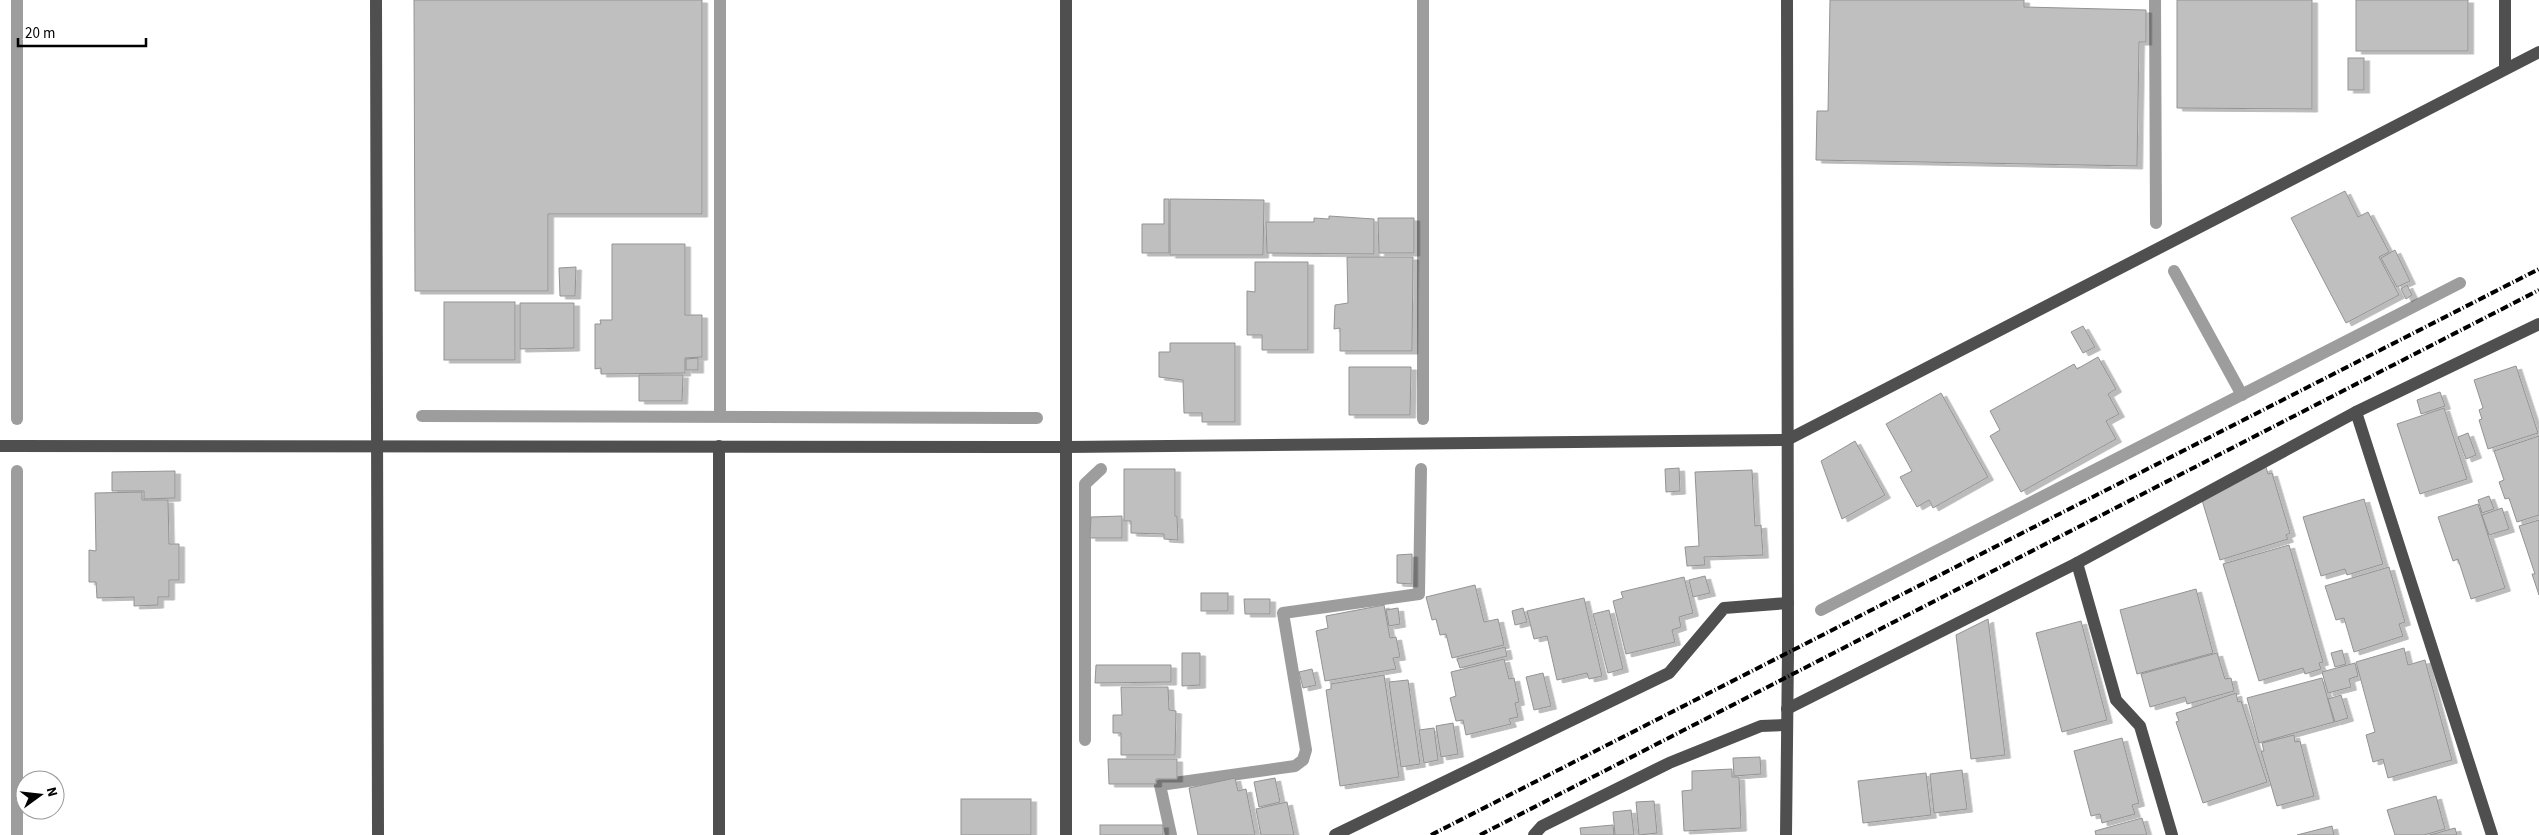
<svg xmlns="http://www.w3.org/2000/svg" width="2539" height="835" font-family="'Source Sans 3',sans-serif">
	<defs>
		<filter id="shadow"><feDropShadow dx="5.5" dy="3" stdDeviation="0" flood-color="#0004"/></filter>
	</defs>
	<rect width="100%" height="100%" fill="#fff"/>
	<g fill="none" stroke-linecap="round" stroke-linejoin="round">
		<g stroke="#9d9d9d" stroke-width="12">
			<path d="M17 0V419"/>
			<path d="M720 0V416"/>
			<path d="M1423 0V419"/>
			<path d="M2155 0 2156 223"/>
			<path d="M2174 271 2242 395"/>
			<path d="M422 416 1037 418"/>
			<path d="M17 471V835"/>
			<path d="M1821 610 2460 283"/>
			<path d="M1085 740V484L1101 469"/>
			<path d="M1171 835 1160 785 1295 766 1303 760 1306 750 1283 613 1419 594 1421 469"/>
		</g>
	</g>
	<g fill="#bfbfbf" stroke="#939393" filter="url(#shadow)">
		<path d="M414 0H702V214H548V291H415Z"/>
		<path d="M1830 0H2024V7L2146 10V42H2139L2137 166 1816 160 1817 111H1828Z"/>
		<path d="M2177 0H2312V109L2177 108Z"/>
		<rect x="2356" y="0" width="112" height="51"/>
		<rect x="2348" y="58" width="16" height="32"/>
		<path d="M2345 191 2358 217 2368 212 2389 252 2379 257 2399 295 2346 323 2291 218Z"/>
		<path d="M1164 199H1169V253H1142V224H1164Z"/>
		<path d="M1170 199 1264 200 1263 255H1170Z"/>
		<path d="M1329 216 1374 219V254L1267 253 1266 222H1314V218L1329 219Z"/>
		<path d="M1378 218H1414V253H1379Z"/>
		<path d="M612 244H685V315H702V357L685 358V373L601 374V368L595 369V324H601L600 320H612Z"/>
		<path d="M2395 250 2410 281 2397 287 2381 258Z"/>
		<path d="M1347 257H1413L1412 351H1340V328L1334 329 1335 305 1348 303Z"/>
		<path d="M1255 262H1308V350H1262V335H1247V291L1255 292Z"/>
		<path d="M576 267 575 296H560L559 268Z"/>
		<path d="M2407 285 2412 295 2406 299 2401 289Z"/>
		<rect x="444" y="302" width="71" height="58"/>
		<path d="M520 303H574V348L520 349Z"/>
		<path d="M2083 326 2095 347 2083 353 2071 332Z"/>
		<path d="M1170 343H1235V422H1202V413H1184L1183 380 1159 377V352H1170Z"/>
		<path d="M2098 357 2116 389 2108 394 2119 414 2106 421 2116 439 2021 492 1990 436 2000 430 1990 411 2074 364 2077 369Z"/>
		<path d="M698 358V370H686V359Z"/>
		<path d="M2516 366 2538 433 2488 449 2479 420 2482 419 2479 410 2483 408 2474 380Z"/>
		<path d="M1349 367H1411L1410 415H1349Z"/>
		<path d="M639 375H683L682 401H639Z"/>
		<path d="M2440 392 2445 406 2421 414 2417 400Z"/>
		<path d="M1941 393 1988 477 1933 508 1929 500 1917 507 1900 477 1912 471 1886 424Z"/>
		<path d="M2444 408 2467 479 2420 494 2397 424Z"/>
		<path d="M2468 433 2476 455 2466 459 2458 437Z"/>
		<path d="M2539 436V515L2517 522 2509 498 2505 499 2499 482 2504 480 2494 451Z"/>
		<path d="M1855 441 1885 495 1842 519 1821 461Z"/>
		<path d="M2266 467 2268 474 2272 473 2290 533 2286 535 2288 539 2220 560 2202 500Z"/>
		<path d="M1679 468 1680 491 1666 492 1665 469Z"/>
		<path d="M1124 469H1175V516H1177L1178 540 1164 539V534L1131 533V521H1124Z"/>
		<path d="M1752 470 1755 526 1761 525 1763 555 1704 557 1705 565 1687 566 1685 547 1699 546 1695 472Z"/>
		<path d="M175 471V498L144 499V491H112V472Z"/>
		<path d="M142 492V500H168L169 544H179V580H169V597H158V605L134 606V597L97 598 96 582H89V550L96 551 95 493Z"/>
		<path d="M2489 496 2494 509 2482 513 2478 500Z"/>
		<path d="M2364 499 2383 564 2347 575 2345 569 2321 576 2303 517Z"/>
		<path d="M2478 504 2505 588 2471 599 2458 559 2453 561 2438 517Z"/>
		<path d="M2502 508 2509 529 2489 535 2482 515Z"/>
		<path d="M1122 516V538H1090L1091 517Z"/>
		<path d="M2539 520V595L2532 574H2535L2519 526Z"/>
		<path d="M2289 545 2323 662 2319 663 2321 669 2305 674 2303 668 2259 681 2223 564Z"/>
		<path d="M1412 554V584L1397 583V555Z"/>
		<path d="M2389 567 2405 622 2399 624 2403 636 2354 652 2344 618 2336 620 2325 586Z"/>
		<path d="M1705 576 1710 593 1693 597 1689 580Z"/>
		<path d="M1684 577 1693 613 1679 617 1681 627 1672 630 1675 642 1626 654 1613 601 1623 598 1621 592Z"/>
		<path d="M1475 585 1484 622 1498 619 1504 645 1452 658 1446 634 1440 635 1436 619 1432 620 1426 597Z"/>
		<path d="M2196 589 2213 653 2137 674 2120 610Z"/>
		<rect x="1201" y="593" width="27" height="18"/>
		<path d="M1584 598 1602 676 1589 679 1587 673 1557 680 1547 636 1534 639 1527 611Z"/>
		<path d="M1244 599H1270V614H1245Z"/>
		<path d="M1384 605 1390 638 1396 637 1400 657 1393 658 1396 669 1325 681 1316 631 1328 628 1326 616Z"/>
		<path d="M1398 608 1400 624 1389 626 1386 610Z"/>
		<path d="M1523 608 1527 622 1515 625 1512 611Z"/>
		<path d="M1609 610 1623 669 1608 673 1593 614Z"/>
		<path d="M1988 619 2005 755 1971 759 1956 635Z"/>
		<path d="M2081 621 2107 720 2062 732 2036 633Z"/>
		<path d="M1505 647 1507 656 1460 668 1457 659Z"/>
		<path d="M2404 648 2408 665 2425 660 2452 760 2388 778 2383 759 2373 762 2366 735 2375 732 2356 662Z"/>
		<path d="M2342 650 2346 664 2335 667 2331 653Z"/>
		<path d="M1182 653H1200V685L1182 686Z"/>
		<path d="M2217 653 2225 679 2231 678 2234 691 2187 704 2185 697 2150 707 2141 674Z"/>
		<path d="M1504 659 1509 679 1514 678 1519 702 1515 703 1518 717 1509 719 1511 724 1466 735 1463 720 1456 721 1450 698 1456 696 1451 672Z"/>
		<path d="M2355 663 2358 676 2349 679 2351 687 2328 693 2322 672Z"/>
		<path d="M1096 665H1171V682L1095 683Z"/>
		<path d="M1312 669 1316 685 1303 688 1299 672Z"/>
		<path d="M1543 673 1551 706 1534 710 1526 677Z"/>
		<path d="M1384 675 1399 777 1340 786 1326 690 1331 689V684Z"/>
		<path d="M2322 678 2334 722 2259 743 2247 698Z"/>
		<path d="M1408 680 1420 764 1401 767 1389 682Z"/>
		<path d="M1121 687H1168L1169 710 1176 711 1175 755H1121V733H1113V715H1122Z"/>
		<path d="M2236 693 2238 702 2241 701 2267 782 2203 803 2176 722 2179 721 2176 713Z"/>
		<path d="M2341 695 2348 718 2335 722 2328 699Z"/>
		<path d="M1453 723 1458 754 1441 757 1436 726Z"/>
		<path d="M1434 728 1438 760 1424 763 1419 730Z"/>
		<path d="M2294 735 2295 742 2300 741 2314 796 2277 806 2261 751H2264L2262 743Z"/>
		<path d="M2122 738 2139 803 2132 805 2135 814 2102 823 2100 814 2091 816 2074 751Z"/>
		<path d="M1760 757 1761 774 1734 776 1733 758Z"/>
		<path d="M1108 759H1177V779H1156V784H1109Z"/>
		<path d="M1732 769V777H1739L1741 828 1684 831 1682 791 1692 790V771Z"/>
		<path d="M1962 770 1967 809 1934 813 1930 774Z"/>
		<path d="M1926 773 1931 815 1863 823 1858 781Z"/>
		<path d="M1235 778 1238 791 1246 789 1255 835H1198L1189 788Z"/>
		<path d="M1275 778 1280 802 1259 807 1254 782Z"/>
		<path d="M2436 796 2445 829 2424 835H2395L2387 810Z"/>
		<rect x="961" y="799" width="70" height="36"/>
		<path d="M1654 801 1657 833 1639 835 1636 802Z"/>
		<path d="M1287 802 1294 835H1261L1256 809Z"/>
		<path d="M1631 810 1634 835H1615L1613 812Z"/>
		<path d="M2142 818 2147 835H2096L2095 831Z"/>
		<rect x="1100" y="825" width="63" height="10"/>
		<path d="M1613 825 1614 835H1581L1580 828Z"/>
		<path d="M2332 826 2334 835H2297Z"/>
		<path d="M2455 828 2457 835H2430Z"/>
	</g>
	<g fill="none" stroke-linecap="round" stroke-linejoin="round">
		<g stroke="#4f4f4f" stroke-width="12">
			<path d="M376 0 378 835"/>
			<path d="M2505 0V69"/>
			<path d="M2356 412 2539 324"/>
			<path d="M0 446 1066 447 1787 440 2539 52"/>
			<path d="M2077 563 2116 700 2140 726 2172 835"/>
			<path d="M1787 709 2077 563 2356 412 2492 835"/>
			<path d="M719 835V446"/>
			<path d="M1066 835V0"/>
			<path d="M1335 835 1669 673 1724 608 1788 603"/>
			<path d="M1534 835 1542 826 1669 763 1761 726 1787 725"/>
			<path d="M1786 835 1788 652 1787 0"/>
		</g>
		<g stroke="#000" stroke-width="4" stroke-dasharray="8 2.5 1 2.5" stroke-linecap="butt">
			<path d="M1431 835 2539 269"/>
			<path d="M1480 835 2539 290"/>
		</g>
	</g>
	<g transform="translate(40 795) rotate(75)"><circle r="24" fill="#ffffff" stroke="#999999"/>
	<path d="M0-4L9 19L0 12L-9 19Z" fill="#000000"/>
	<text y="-8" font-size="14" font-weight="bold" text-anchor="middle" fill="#000000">N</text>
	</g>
	<path d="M18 38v8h128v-8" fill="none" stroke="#000000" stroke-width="2.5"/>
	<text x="25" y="38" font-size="15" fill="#000000" stroke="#ffffff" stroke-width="4" paint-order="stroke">20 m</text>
</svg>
